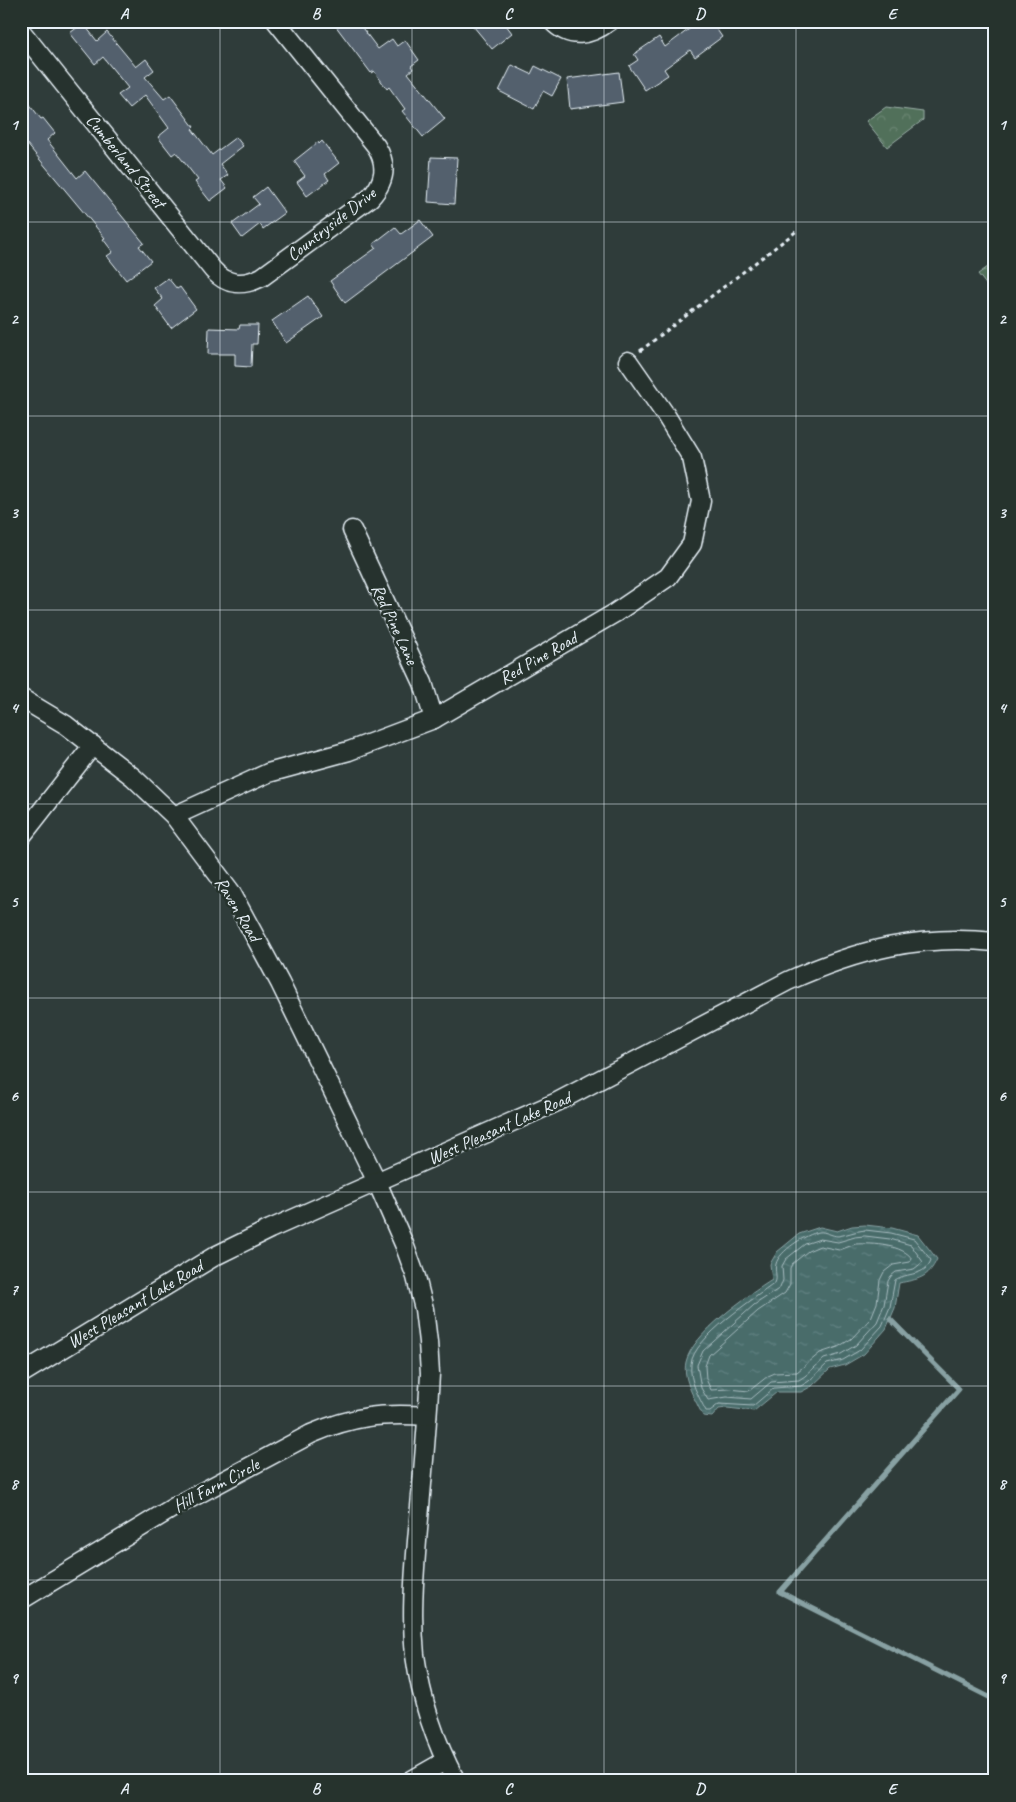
<svg xmlns="http://www.w3.org/2000/svg" width="1016" height="1802" font-family="Caveat,sans-serif">
	<defs>
		<pattern id="forest-firs" width="22" height="20" patternUnits="userSpaceOnUse" patternTransform="scale(1.25)"><rect width="22" height="20" fill="#51705a"/><path d="M5 1l3.5 6h-7zM16 11l3.5 6h-7z" fill="#6a8572"/></pattern>
		<pattern id="park-crowns" width="20" height="18" patternUnits="userSpaceOnUse" patternTransform="scale(1.25)"><rect width="20" height="18" fill="#51705a"/><path d="M2 6a3 3 0 1 1 6 0M12 15a3 3 0 1 1 6 0" fill="none" stroke="#6a8572"/></pattern>
		<pattern id="water-ripples" width="26" height="14" patternUnits="userSpaceOnUse" patternTransform="scale(1.25)"><rect width="26" height="14" fill="#486c6b"/><path d="M2 4q2-2 4 0t4 0M15 11q2-2 4 0t4 0" fill="none" stroke="#628181"/></pattern>
	</defs>
	<rect width="100%" height="100%" fill="#2f3c3a"/>
	<filter id="ink" filterUnits="userSpaceOnUse"><feTurbulence type="fractalNoise" baseFrequency=".02" numOctaves="2"/><feDisplacementMap in="SourceGraphic" scale="10" xChannelSelector="R" yChannelSelector="G"/><feConvolveMatrix kernelMatrix="1 2 1 2 8 2 1 2 1" color-interpolation-filters="sRGB"/></filter>
	<g filter="url(#ink)">
		<path fill="url(#forest-firs)" stroke="#9cb0a9" d="M995 262V296L978 274Z"/>
		<path fill="url(#park-crowns)" stroke="#9cb0a9" d="M886 107 923 112V120L887 147 866 121Z"/>
		<path fill="url(#water-ripples)" stroke="#88a1a3" d="M865 1225 892 1228 918 1235 937 1259C928 1279 918 1279 899 1283L895 1308 886 1329 864 1354 845 1365 830 1369 812 1386 801 1392H777L754 1411 727 1408 719 1409 712 1417 703 1416C696 1401 682 1379 686 1362 692 1334 748 1295 772 1280L770 1264 777 1252 799 1234 820 1227 837 1231 852 1226Z"/>
		<g fill="none" stroke-linecap="round" stroke-linejoin="round">
			<g stroke="#a8bcc0" stroke-width="1">
				<path d="M865 1230 891 1233 914 1239 931 1260C925 1277 907 1272 895 1280L890 1307 882 1326 860 1350 843 1360 827 1364 809 1381 801 1386 774 1388 753 1406 719 1404 710 1411H706C699 1397 689 1381 691 1364 693 1338 755 1298 775 1283 778 1277 774 1271 776 1264 779 1251 806 1234 819 1232 825 1231 832 1236 838 1236 846 1235 855 1231 865 1230Z"/>
				<path d="M865 1236 890 1239 911 1245 923 1262 914 1269 896 1272 891 1276 888 1281 884 1305 877 1322 856 1345 841 1354 824 1359 805 1376 799 1380 771 1382 751 1399 727 1397 708 1400 701 1388 697 1365 703 1351 754 1305 780 1288 783 1280 782 1266 786 1259 805 1244 820 1239 838 1242 855 1237Z"/>
				<path d="M856 1244C872 1243 904 1245 912 1259L910 1262 893 1265 884 1272 880 1280 877 1303 871 1318 851 1339 838 1347 820 1353 797 1372 775 1373 768 1376 749 1391 729 1389 711 1390 706 1379 705 1366 709 1355 758 1311 785 1293 790 1284V1268L792 1264 808 1251 820 1246 839 1250Z"/>
			</g>
			<path stroke="#88a1a3" stroke-width="5" d="M890 1319 959 1389 780 1592 995 1700"/>
		</g>
		<g fill="#53616d" stroke="#e8f1f8">
			<path d="M332 21H357L378 49 392 39 397 46 405 40 419 60 411 66 413 69 408 73 445 119 423 137 402 111 405 109 389 87 387 89 374 71 371 73Z"/>
			<path d="M469 21H503L512 33 492 49Z"/>
			<path d="M700 21H711L722 37 695 57 690 50 664 69 668 75 645 90 629 66 638 60 634 54 659 37 665 47Z"/>
			<path d="M83 23 97 41 107 32 136 67 146 59 154 70 145 77 164 99 170 95 194 127 192 129 212 155 236 137 243 146 220 164 228 175 221 180 227 188 210 201 195 182 198 180 176 152 172 155 158 137 169 128 145 95 129 108 118 95 128 88 103 57 95 64 70 33Z"/>
			<path d="M512 65 531 74 535 66 561 79 552 96 543 91 534 109 499 91Z"/>
			<path d="M619 72 623 102 570 109 567 79Z"/>
			<path d="M21 93 41 119 43 118 55 133 47 140 77 178 85 171 144 243 139 246 151 261 126 280 107 256 113 252 103 239 105 238 21 137Z"/>
			<path d="M322 141 339 163 325 174 329 180 307 196 297 182 305 176 294 161 318 142 319 144Z"/>
			<path d="M431 157 457 158 454 204 428 202Z"/>
			<path d="M266 187 285 213 263 229 260 224 242 238 232 224 259 204 253 197Z"/>
			<path d="M420 220 433 237 345 303 330 281 376 248 373 244 395 227 401 234Z"/>
			<path d="M168 278 177 289 180 287 196 309 171 328 155 306 163 299 154 288Z"/>
			<path d="M308 296 323 317 286 343 272 321Z"/>
			<path d="M240 325H258L257 344H252L251 367 235 366V354H208L209 328 239 329Z"/>
		</g>
		<g fill="none" stroke-linecap="round" stroke-linejoin="round">
			<defs>
				<g id="minor">
					<path d="M552 21C570 40 590 36 610 21"/>
					<path d="M21 31 213 270C227 286 244 286 262 277L370 198C385 182 388 165 376 146L276 21"/>
					<path d="M352 530 423 683 434 719"/>
					<path d="M21 698 66 725 133 777 174 816 231 892 280 983 377 1182 404 1244 416 1277 424 1309 428 1342 430 1374C427 1430 422 1485 417 1541 414 1579 411 1616 415 1655 421 1699 435 1742 456 1781"/>
					<path d="M174 816 268 773 349 751 434 719 615 613 668 577 692 544 701 501 692 458 665 414 628 361"/>
					<path d="M21 837 93 745"/>
					<path d="M21 1374 215 1256 270 1229 557 1102 788 981C857 950 919 934 995 942"/>
					<path d="M21 1600 176 1506 311 1434C353 1416 381 1413 427 1416"/>
					<path d="M410 1781 445 1761"/>
				</g>
			</defs>
			<use href="#minor" stroke="#e8f1f8" stroke-width="21"/>
			<path stroke="#e8f1f8" stroke-width="3" stroke-dasharray="4 4" stroke-linecap="butt" d="M640 351 798 230"/>
			<use href="#minor" stroke="#26332d" stroke-width="18"/>
		</g>
	</g>
	<path fill="none" stroke="#e8f1f8" stroke-width="1" stroke-opacity="0.55" d="M220 21V1781M412 21V1781M604 21V1781M796 21V1781M21 222H995M21 416H995M21 610H995M21 804H995M21 998H995M21 1192H995M21 1386H995M21 1580H995"/>
	<g text-anchor="middle" dominant-baseline="central" stroke-width="5" stroke-linejoin="round" paint-order="stroke">
		<g font-size="18" fill="#e8f1f8" stroke="#26332d">
			<text transform="translate(126 161) rotate(51)">Cumberland Street</text>
			<text transform="translate(331 224) rotate(-38)">Countryside Drive</text>
			<text transform="translate(395 624) rotate(65)">Red Pine Lane</text>
			<text transform="translate(538 658) rotate(-30)">Red Pine Road</text>
			<text transform="translate(238 909) rotate(59)">Raven Road</text>
			<text transform="translate(499 1128) rotate(-24)">West Pleasant Lake Road</text>
			<text transform="translate(135 1304) rotate(-31)">West Pleasant Lake Road</text>
			<text transform="translate(216 1485) rotate(-28)">Hill Farm Circle</text>
		</g>
	</g>
	<rect width="1016" height="1802" fill="none" stroke="#26332d" stroke-width="55"/>
	<rect x="28" y="28" width="960" height="1746" fill="none" stroke="#e8f1f8" stroke-width="2"/>
	<g font-size="16" text-anchor="middle" font-weight="bold" fill="#e8f1f8">
		<text x="124" y="19">A</text>
		<text x="316" y="19">B</text>
		<text x="508" y="19">C</text>
		<text x="700" y="19">D</text>
		<text x="892" y="19">E</text>
		<text x="14" y="130">1</text>
		<text x="1002" y="130">1</text>
		<text x="14" y="324">2</text>
		<text x="1002" y="324">2</text>
		<text x="14" y="518">3</text>
		<text x="1002" y="518">3</text>
		<text x="14" y="713">4</text>
		<text x="1002" y="713">4</text>
		<text x="14" y="907">5</text>
		<text x="1002" y="907">5</text>
		<text x="14" y="1101">6</text>
		<text x="1002" y="1101">6</text>
		<text x="14" y="1295">7</text>
		<text x="1002" y="1295">7</text>
		<text x="14" y="1489">8</text>
		<text x="1002" y="1489">8</text>
		<text x="14" y="1683">9</text>
		<text x="1002" y="1683">9</text>
		<text x="124" y="1794">A</text>
		<text x="316" y="1794">B</text>
		<text x="508" y="1794">C</text>
		<text x="700" y="1794">D</text>
		<text x="892" y="1794">E</text>
	</g>
</svg>
